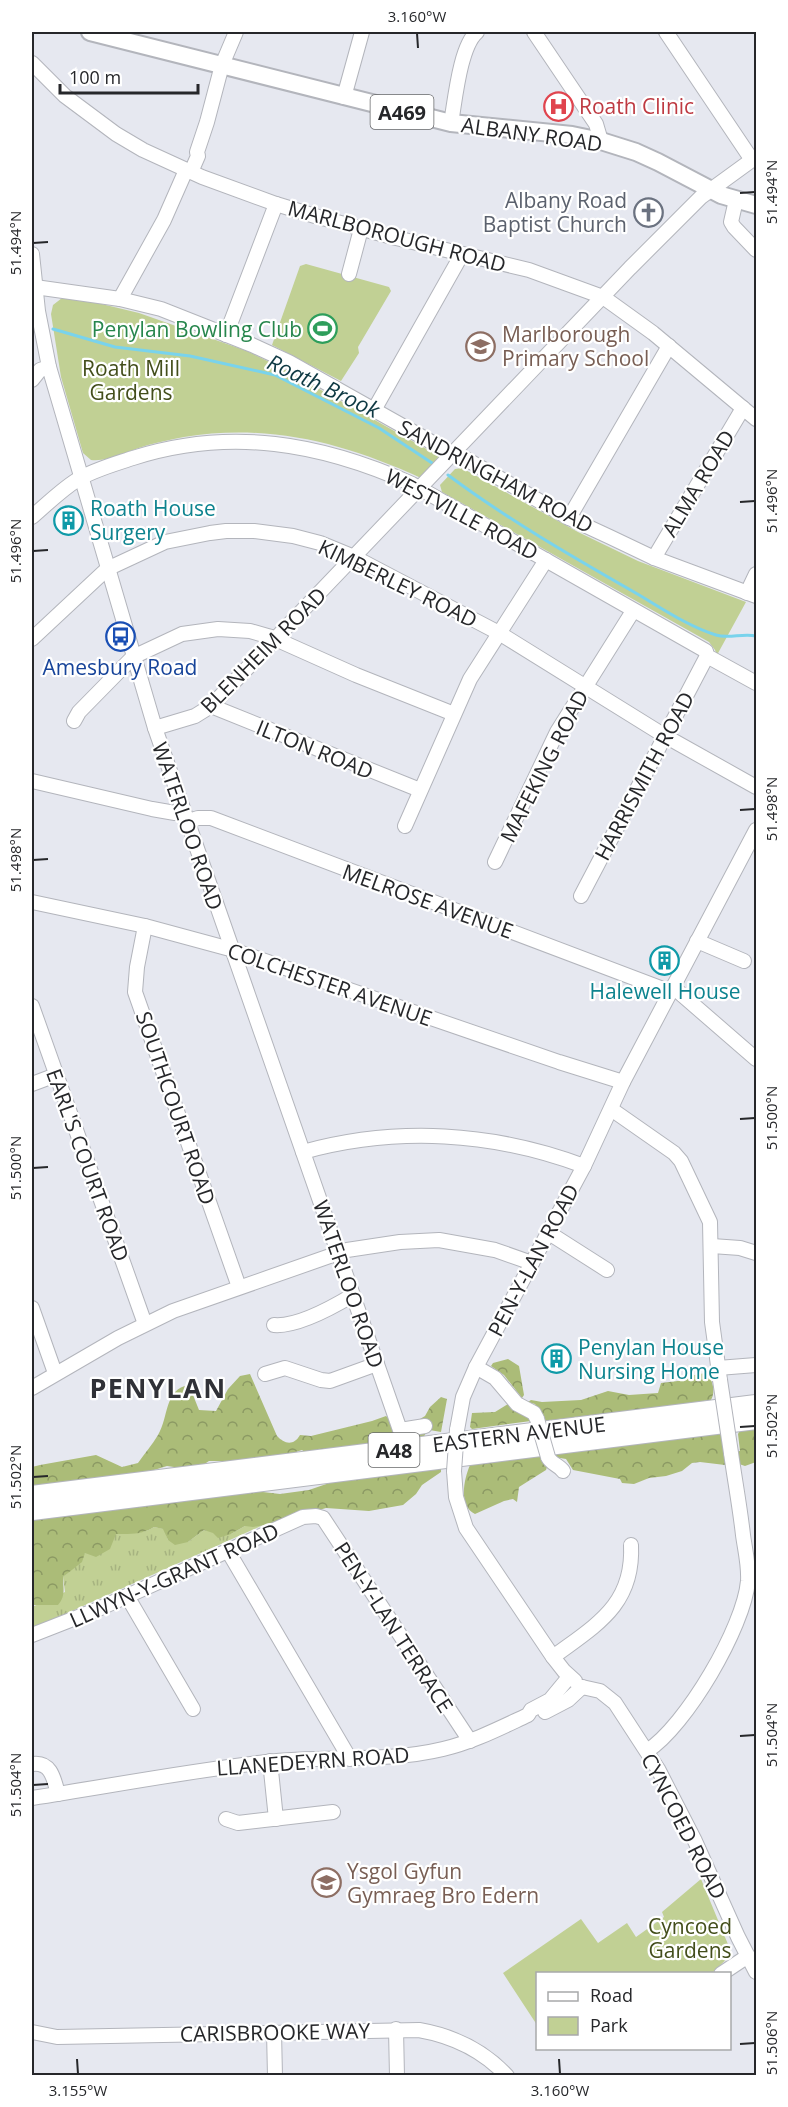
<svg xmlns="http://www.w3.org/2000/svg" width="788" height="2107" font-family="'Open Sans',sans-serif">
	<defs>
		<pattern id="grass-tufts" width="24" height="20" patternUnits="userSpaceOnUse" patternTransform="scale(1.5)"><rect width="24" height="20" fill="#c1d094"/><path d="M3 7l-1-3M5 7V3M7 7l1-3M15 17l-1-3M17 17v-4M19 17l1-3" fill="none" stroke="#a6b380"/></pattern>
		<pattern id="forest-crowns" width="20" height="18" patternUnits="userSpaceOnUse" patternTransform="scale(1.5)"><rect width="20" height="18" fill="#abbc78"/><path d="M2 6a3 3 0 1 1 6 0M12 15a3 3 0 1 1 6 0" fill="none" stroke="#8b9963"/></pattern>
	</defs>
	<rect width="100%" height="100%" fill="#e6e8f0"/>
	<path fill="url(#grass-tufts)" d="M245 1526H261L32 1629V1607L65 1592 63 1577C72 1570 77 1561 85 1553 92 1547 104 1540 113 1535 124 1530 139 1537 154 1527L164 1529 168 1540 188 1542 204 1530 231 1534Z"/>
	<g fill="url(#forest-crowns)">
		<path d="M508 1359 519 1366 524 1395 522 1398 504 1375 491 1366 493 1363Z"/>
		<path d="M705 1373C713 1378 716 1392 711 1400L547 1422 544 1421 535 1404 528 1402 531 1400 542 1402 581 1400 608 1391 629 1395 658 1393 661 1383 686 1380 689 1376Z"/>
		<path d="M250 1374 277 1436C284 1444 294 1446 300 1435L311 1436 372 1421 386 1416 395 1424 415 1422 425 1416 430 1407 441 1397 447 1399 441 1432 424 1429 426 1433 423 1438 306 1453 302 1450 280 1457H267L239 1461H209L203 1465 181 1468 167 1466 154 1470 32 1488V1467L40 1465 96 1455 122 1467 138 1463C145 1453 152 1445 158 1435 169 1417 164 1389 189 1385L199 1410 216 1411 228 1389 240 1376Z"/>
		<path d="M508 1404 515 1411 530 1418 531 1421 472 1429 470 1427 472 1413 495 1412Z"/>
		<path d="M756 1427V1462L745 1466 739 1464 736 1452 740 1451 738 1434 740 1430Z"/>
		<path d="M714 1432H719C722 1435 728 1454 729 1459L725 1465 700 1462 692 1463 682 1471 666 1476 649 1478 634 1484 622 1483 620 1479 573 1470 566 1459 554 1457V1452L686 1433 700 1436Z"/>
		<path d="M540 1456 548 1464 546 1470 519 1487 517 1502 513 1499 504 1501 475 1514C458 1506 464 1479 470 1465Z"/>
		<path d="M441 1468V1472L422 1485 416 1494 403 1505 369 1511 326 1508 267 1525 253 1527 245 1526 231 1534 218 1538 213 1533 204 1530 188 1542 175 1545 168 1540 163 1529 154 1527C142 1535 129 1534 116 1534L110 1549 96 1557 85 1553 82 1562 63 1577C63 1588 66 1596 58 1605H34L32 1607V1516L254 1491 280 1494 309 1490 335 1481Z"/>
	</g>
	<g fill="#c1d094">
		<path d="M306 264 389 287 391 291 358 347 359 353 341 381 272 345 300 266Z"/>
		<path d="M62 298 85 300 139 313 247 351 280 367 439 456 421 478C344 443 269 423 184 437 172 439 160 442 148 445 130 450 109 462 91 460L83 453 61 377 51 314 53 305Z"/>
		<path d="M462 468 578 532 638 561 746 602 717 655 715 650 709 642 442 492 440 485 455 469Z"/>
		<path d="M701 1879 732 1954 713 1972 715 1973 538 1974 537 2025 503 1973 581 1919 598 1943 627 1923 636 1937 664 1917 662 1912Z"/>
	</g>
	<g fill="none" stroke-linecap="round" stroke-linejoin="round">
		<g stroke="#79d3ec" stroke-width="3">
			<path d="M53 329 115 347 190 356 275 375 379 428 432 463"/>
			<path d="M448 475C507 519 571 556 634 592 660 607 687 626 716 635 728 639 743 633 756 636"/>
		</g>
		<defs>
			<g id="minor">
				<path d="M534 32 596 124 601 141"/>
				<path d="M666 32 752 160"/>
				<path d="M32 63 65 96 116 134 143 150 202 177 276 204 315 216 392 237 529 270 603 297 653 333 756 419"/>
				<path d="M344 97 362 32"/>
				<path d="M451 123C455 101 460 46 477 32"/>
				<path d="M191 172 198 156 197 152 207 122 222 65 236 32"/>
				<path d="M736 200 731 222 734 227 756 250"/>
				<path d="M32 254 38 311 49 367 155 728 400 1430 425 1426"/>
				<path d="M349 274 361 229"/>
				<path d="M35 287 120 299 161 309 252 345 289 362 449 452 459 455 569 518 610 537 654 558 756 596"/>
				<path d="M120 299 164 220 186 170"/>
				<path d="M226 335 276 204"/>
				<path d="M32 380 40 370 49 367"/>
				<path d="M374 410 462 254"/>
				<path d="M32 517C46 505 61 490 77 480 93 470 115 464 133 458 230 427 321 443 412 484L706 651 707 656 756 683"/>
				<path d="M569 518 669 346"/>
				<path d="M654 558 743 408"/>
				<path d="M747 593 756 574"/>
				<path d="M32 639 107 569 165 542 210 533 226 531H254L293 536 320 543 354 557 499 633 665 736 756 787"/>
				<path d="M211 706 420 790"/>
				<path d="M74 721 79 712 133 657 182 634 218 629 250 631 271 637 356 675 454 714"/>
				<path d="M155 728 195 716 211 706 630 268 701 197 756 157"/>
				<path d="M32 781 152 809 175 813 182 811"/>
				<path d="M186 822 198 818H211L671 992"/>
				<path d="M405 826 470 679 546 560"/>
				<path d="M495 862 557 732 633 611"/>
				<path d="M581 896 707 656"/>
				<path d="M32 902 145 926 230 949 559 1062 623 1082"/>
				<path d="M145 926 137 967 135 992 239 1287"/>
				<path d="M697 941 744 961"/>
				<path d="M673 987 756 1059"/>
				<path d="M32 1006 145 1324"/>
				<path d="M32 1084 56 1075"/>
				<path d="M611 1109 674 1153 681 1161 710 1222 712 1322 720 1380"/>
				<path d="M303 1152C397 1126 493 1132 584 1166"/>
				<path d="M549 1233 607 1270"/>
				<path d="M712 1246 740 1248 756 1253"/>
				<path d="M32 1308 55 1373"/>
				<path d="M274 1325C297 1327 333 1307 353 1295"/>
				<path d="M476 1367 495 1378 517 1404 534 1413 537 1419"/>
				<path d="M718 1368 756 1365"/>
				<path d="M265 1374 285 1368 321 1380 330 1381 377 1364"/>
				<path d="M32 1388 118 1338 173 1311 347 1250 400 1242 439 1240 495 1250 532 1263"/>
				<path d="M457 1430 463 1397 476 1367 584 1166 623 1082 756 830"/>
				<path d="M548 1457C551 1464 559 1465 563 1471"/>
				<path d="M454 1471 456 1497 466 1528 553 1657 564 1671 575 1681"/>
				<path d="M228 1551 350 1759"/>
				<path d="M127 1596 193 1709"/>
				<path d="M32 1635 96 1610 303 1517 316 1516 323 1518 470 1741"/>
				<path d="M553 1657C596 1625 634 1605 631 1545"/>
				<path d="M582 1687 600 1691 615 1703 658 1769 695 1841 738 1937 756 1972"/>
				<path d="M545 1712 568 1700 582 1687"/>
				<path d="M647 1751C686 1726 744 1627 748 1581 749 1565 745 1550 743 1535 740 1508 735 1481 731 1453"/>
				<path d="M270 1761 276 1819"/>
				<path d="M32 1764C51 1761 54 1779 58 1794"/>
				<path d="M32 1798C110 1786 187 1771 266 1762 325 1755 385 1763 443 1749 473 1742 500 1728 528 1715L531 1710 550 1700 569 1677"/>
				<path d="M226 1819 238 1823 333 1812"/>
				<path d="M721 1974 748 1956"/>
				<path d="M396 2029 397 2076"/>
				<path d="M32 2032 57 2037 419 2030C453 2036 483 2050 507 2076"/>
				<path d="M274 2032 275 2076"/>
			</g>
			<path id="major" d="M90 32 451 123 572 135 601 141 636 152 658 162 721 195 756 205"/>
			<g id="highway">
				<path d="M32 1496 756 1405"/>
				<path d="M32 1510 756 1419"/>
			</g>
		</defs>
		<use href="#minor" stroke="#b3b5bc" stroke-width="16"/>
		<use href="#major" stroke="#b3b5bc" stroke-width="20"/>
		<use href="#highway" stroke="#b3b5bc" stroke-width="22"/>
		<use href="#minor" stroke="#fff" stroke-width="14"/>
		<use href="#major" stroke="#fff" stroke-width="16"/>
		<use href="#highway" stroke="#fff" stroke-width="20"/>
		<defs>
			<g id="minor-bridge">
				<path d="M720 1380 731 1453"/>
				<path d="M537 1419 548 1457"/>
				<path d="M454 1471 457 1430"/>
			</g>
		</defs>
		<use href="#minor-bridge" stroke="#b3b5bc" stroke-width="16" stroke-linecap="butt"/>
		<use href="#minor-bridge" stroke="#fff" stroke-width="14"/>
	</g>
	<path fill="none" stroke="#26272a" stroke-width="2" d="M417 33 418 48M740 193 755 192M33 243 48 242M740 502 755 501M33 551 48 550M740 810 755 809M33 860 48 859M740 1119 755 1118M33 1168 48 1167M740 1427 755 1426M33 1477 48 1476M740 1736 755 1735M33 1785 48 1784M740 2044 755 2043M77 2059 78 2074M559 2059 560 2074"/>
	<defs>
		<symbol id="hospital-ring" viewBox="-11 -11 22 22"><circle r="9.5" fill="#fff" stroke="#e0444e" stroke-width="1.5"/><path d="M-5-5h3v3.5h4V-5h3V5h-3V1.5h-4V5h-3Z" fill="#e0444e"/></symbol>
		<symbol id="church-ring" viewBox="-11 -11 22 22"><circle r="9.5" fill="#fff" stroke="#6b7280" stroke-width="1.5"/><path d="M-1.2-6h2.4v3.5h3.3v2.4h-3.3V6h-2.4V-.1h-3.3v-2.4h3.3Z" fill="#6b7280"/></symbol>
		<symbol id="stadium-ring" viewBox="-11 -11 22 22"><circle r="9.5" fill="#fff" stroke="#2e9e5b" stroke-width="1.5"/><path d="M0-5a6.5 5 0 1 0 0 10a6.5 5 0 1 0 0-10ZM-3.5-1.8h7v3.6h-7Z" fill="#2e9e5b"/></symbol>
		<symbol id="school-ring" viewBox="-11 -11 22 22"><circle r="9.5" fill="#fff" stroke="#8d6e63" stroke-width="1.5"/><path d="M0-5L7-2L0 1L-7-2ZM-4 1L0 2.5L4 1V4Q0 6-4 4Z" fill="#8d6e63"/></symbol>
		<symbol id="building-ring" viewBox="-11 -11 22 22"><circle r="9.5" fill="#fff" stroke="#0f9aa8" stroke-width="1.5"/><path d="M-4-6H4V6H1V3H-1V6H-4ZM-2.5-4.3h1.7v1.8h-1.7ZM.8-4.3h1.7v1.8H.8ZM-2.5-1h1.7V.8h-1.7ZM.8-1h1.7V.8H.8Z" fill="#0f9aa8"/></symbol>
		<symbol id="bus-ring" viewBox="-11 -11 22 22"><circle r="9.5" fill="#fff" stroke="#1a4fb4" stroke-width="1.5"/><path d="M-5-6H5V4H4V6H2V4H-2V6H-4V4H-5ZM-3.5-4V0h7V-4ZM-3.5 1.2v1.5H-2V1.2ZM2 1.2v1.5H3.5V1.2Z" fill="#1a4fb4"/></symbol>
	</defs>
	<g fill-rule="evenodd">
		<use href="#hospital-ring" x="542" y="90" width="33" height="33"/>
		<use href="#church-ring" x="632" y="196" width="33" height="33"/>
		<use href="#stadium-ring" x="306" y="312" width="33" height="33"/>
		<use href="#school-ring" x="464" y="330" width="33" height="33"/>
		<use href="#building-ring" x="52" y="504" width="33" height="33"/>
		<use href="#bus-ring" x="104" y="620" width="33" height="33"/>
		<use href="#building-ring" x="648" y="944" width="33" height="33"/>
		<use href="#building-ring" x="540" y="1342" width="33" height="33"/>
		<use href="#school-ring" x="310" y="1866" width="33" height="33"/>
	</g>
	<g text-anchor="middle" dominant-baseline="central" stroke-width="4.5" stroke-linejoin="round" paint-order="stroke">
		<g fill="#fff" stroke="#67686a" stroke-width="1.5">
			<rect x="370.5" y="95" width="63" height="34" rx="4.5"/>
			<rect x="368.5" y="1433" width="51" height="34" rx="4.5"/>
		</g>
		<g font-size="20" font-weight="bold" fill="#26272a">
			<text x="402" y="112">A469</text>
			<text x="394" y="1450">A48</text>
		</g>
		<g font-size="21" fill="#be3a42" stroke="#fff" text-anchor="start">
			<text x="579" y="106">Roath Clinic</text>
		</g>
		<g font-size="21" fill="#26272a" stroke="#fff">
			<text transform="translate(532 134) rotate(8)">ALBANY ROAD</text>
			<text transform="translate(397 236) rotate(15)">MARLBOROUGH ROAD</text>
			<text transform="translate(496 476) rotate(28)">SANDRINGHAM ROAD</text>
			<text transform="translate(698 483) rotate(-59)">ALMA ROAD</text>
			<text transform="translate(462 514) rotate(28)">WESTVILLE ROAD</text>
			<text transform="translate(398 583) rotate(26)">KIMBERLEY ROAD</text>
			<text transform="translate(263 650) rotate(-45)">BLENHEIM ROAD</text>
			<text transform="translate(315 749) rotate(22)">ILTON ROAD</text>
			<text transform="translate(544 766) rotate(-63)">MAFEKING ROAD</text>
			<text transform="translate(644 776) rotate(-62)">HARRISMITH ROAD</text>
			<text transform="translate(188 826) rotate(71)">WATERLOO ROAD</text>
			<text transform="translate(428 901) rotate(20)">MELROSE AVENUE</text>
			<text transform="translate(330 984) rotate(19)">COLCHESTER AVENUE</text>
			<text transform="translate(176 1108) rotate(71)">SOUTHCOURT ROAD</text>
			<text transform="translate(88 1165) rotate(70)">EARL'S COURT ROAD</text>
			<text transform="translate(533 1260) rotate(-62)">PEN-Y-LAN ROAD</text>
			<text transform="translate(349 1284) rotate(71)">WATERLOO ROAD</text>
			<text transform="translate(519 1434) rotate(-7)">EASTERN AVENUE</text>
			<text transform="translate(174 1575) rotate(-24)">LLWYN-Y-GRANT ROAD</text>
			<text transform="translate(394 1627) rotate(57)">PEN-Y-LAN TERRACE</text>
			<text transform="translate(313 1761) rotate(-4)">LLANEDEYRN ROAD</text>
			<text transform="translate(684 1826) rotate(63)">CYNCOED ROAD</text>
			<text transform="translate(275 2032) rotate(-1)">CARISBROOKE WAY</text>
		</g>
		<g font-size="21" fill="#5b616d" stroke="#fff" text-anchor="end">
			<text x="627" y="200">Albany Road<tspan x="627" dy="24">Baptist Church</tspan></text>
		</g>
		<g font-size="21" fill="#27864d" stroke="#fff" text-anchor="end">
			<text x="302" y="329">Penylan Bowling Club</text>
		</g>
		<g font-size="21" fill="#785e54" stroke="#fff" text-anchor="start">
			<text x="502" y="334">Marlborough<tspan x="502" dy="24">Primary School</tspan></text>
			<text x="347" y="1871">Ysgol Gyfun<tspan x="347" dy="24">Gymraeg Bro Edern</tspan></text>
		</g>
		<g font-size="21" fill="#434e1b" stroke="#fff">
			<text x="131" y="368">Roath Mill<tspan x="131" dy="24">Gardens</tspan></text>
			<text x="690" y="1926">Cyncoed<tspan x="690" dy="24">Gardens</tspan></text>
		</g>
		<g font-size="21" fill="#0d838f" stroke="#fff" text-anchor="start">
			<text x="90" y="508">Roath House<tspan x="90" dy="24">Surgery</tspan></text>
			<text x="665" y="991" text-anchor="middle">Halewell House</text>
			<text x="578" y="1347">Penylan House<tspan x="578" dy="24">Nursing Home</tspan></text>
		</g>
		<g font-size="21" fill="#164399" stroke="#fff">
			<text x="120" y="667">Amesbury Road</text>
		</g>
		<g font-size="22" font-style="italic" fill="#0e3943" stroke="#fff">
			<text transform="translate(324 385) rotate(25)">Roath Brook</text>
		</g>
		<g font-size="27" font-weight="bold" letter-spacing="1.5" fill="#303137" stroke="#fff">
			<text x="158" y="1387">PENYLAN</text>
		</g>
	</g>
	<rect width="788" height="2107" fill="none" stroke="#ffffff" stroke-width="66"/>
	<rect x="536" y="1972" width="195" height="78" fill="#ffffff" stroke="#a8a9aa" stroke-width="1.5"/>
	<rect x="548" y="1992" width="30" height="9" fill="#ffffff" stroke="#a8a9aa" stroke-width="1.5"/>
	<text x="590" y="2002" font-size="18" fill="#26272a">Road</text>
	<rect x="548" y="2017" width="30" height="18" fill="#c1d094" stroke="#a8a9aa" stroke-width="1.5"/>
	<text x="590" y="2032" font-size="18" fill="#26272a">Park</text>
	<path d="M60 84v9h138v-9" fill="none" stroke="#26272a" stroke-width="3"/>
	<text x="69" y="84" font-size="18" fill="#26272a" stroke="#ffffff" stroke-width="4.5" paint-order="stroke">100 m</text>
	<rect x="33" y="33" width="722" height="2041" fill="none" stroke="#26272a" stroke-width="2"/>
	<g font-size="15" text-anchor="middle" fill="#26272a">
		<text x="417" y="22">3.160°W</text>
		<text transform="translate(772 192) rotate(-90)" y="5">51.494°N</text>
		<text transform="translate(16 243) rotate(-90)" y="5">51.494°N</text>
		<text transform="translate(772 501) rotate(-90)" y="5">51.496°N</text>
		<text transform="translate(16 551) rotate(-90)" y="5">51.496°N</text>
		<text transform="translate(772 809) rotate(-90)" y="5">51.498°N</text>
		<text transform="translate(16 860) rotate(-90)" y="5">51.498°N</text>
		<text transform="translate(772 1118) rotate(-90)" y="5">51.500°N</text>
		<text transform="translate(16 1168) rotate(-90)" y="5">51.500°N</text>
		<text transform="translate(772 1426) rotate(-90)" y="5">51.502°N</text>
		<text transform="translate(16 1477) rotate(-90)" y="5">51.502°N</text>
		<text transform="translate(772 1735) rotate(-90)" y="5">51.504°N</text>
		<text transform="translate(16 1785) rotate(-90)" y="5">51.504°N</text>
		<text transform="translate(772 2043) rotate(-90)" y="5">51.506°N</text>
		<text x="78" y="2096">3.155°W</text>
		<text x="560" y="2096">3.160°W</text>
	</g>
</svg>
